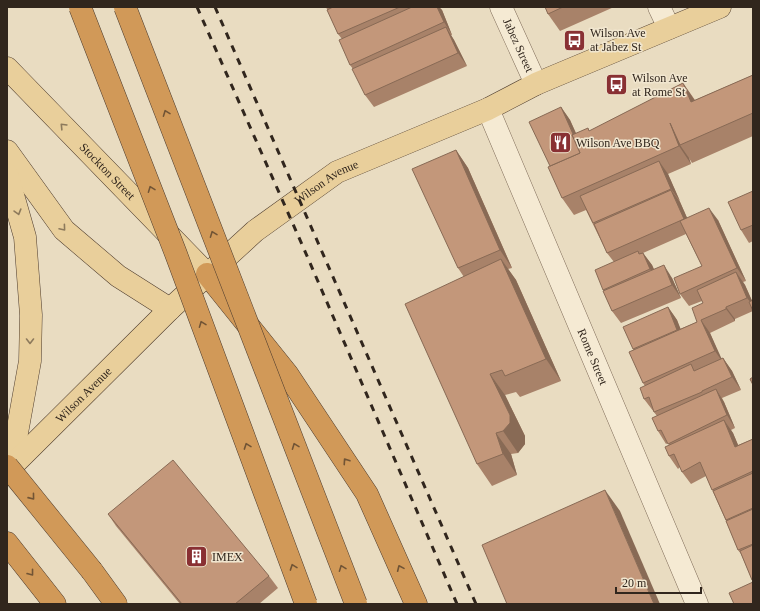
<svg xmlns="http://www.w3.org/2000/svg" width="760" height="611" font-family="'Times New Roman',serif">
	<rect width="100%" height="100%" fill="#e9dcc1"/>
	<g fill="none" stroke-linecap="round" stroke-linejoin="round">
		<defs>
			<g id="minor">
				<path id="s1" d="M501 7 536 84"/>
				<path d="M659 7 669 28"/>
				<path id="s2" d="M488 109 697 604"/>
			</g>
			<g id="major">
				<path id="s3" d="M7 68 207 274"/>
				<path d="M7 151 64 230 118 276 170 309"/>
				<path d="M7 174 25 237 31 315 30 361 11 466"/>
				<path id="s4" d="M7 471 170 309 255 231 337 172 488 109 536 84 555 76 720 7"/>
			</g>
			<g id="highway">
				<path d="M207 274 288 375 367 494 416 604"/>
				<path d="M7 543 55 604"/>
				<path d="M92 571 116 604"/>
			</g>
		</defs>
		<use href="#minor" stroke="#806d5a" stroke-width="23"/>
		<use href="#major" stroke="#4e3c2e" stroke-width="23"/>
		<use href="#highway" stroke="#4e3c2e" stroke-width="23"/>
		<use href="#minor" stroke="#f5ead3" stroke-width="22"/>
		<use href="#major" stroke="#e9cf9b" stroke-width="22"/>
		<use href="#highway" stroke="#d19958" stroke-width="22"/>
		<g stroke="#31261d" stroke-width="3" stroke-dasharray="7 7" stroke-linecap="butt">
			<path d="M197 7 304 249 457 604"/>
			<path d="M215 7 476 604"/>
		</g>
		<defs>
			<g id="highway-bridge">
				<path d="M80 7 176 254 306 604"/>
				<path d="M125 7 356 604"/>
				<path d="M7 466 92 571"/>
			</g>
		</defs>
		<use href="#highway-bridge" stroke="#4e3c2e" stroke-width="23" stroke-linecap="butt"/>
		<use href="#highway-bridge" stroke="#d19958" stroke-width="22"/>
	</g>
	<g fill="#a88269">
		<path d="M326 7H439L442 10 452 35H451L454 40 467 66 374 107 365 95 353 69 350 65 342 39 338 34Z"/>
		<path d="M545 7H614L560 31 548 14Z"/>
		<path d="M753 75V136L692 163 689 158 691 164 668 174 687 218 718 220 746 281 743 282 745 285 752 301 753 311 735 319V321L710 333 721 359 723 358 732 371 741 390 722 398 724 402 735 428 731 430 733 433 738 445 753 439V582L741 554 738 550 726 521 706 476 691 484 682 472 680 467 678 469 669 456V445L668 443 666 444 658 431 657 416 644 399 645 386 643 383 633 349 668 307 677 320 680 329 697 322 703 303 702 301 689 306 680 294 702 266 686 234 643 253 652 265 654 269 672 278 681 298 621 323 612 311 603 290 614 262 607 253 586 210 574 215 562 198 550 166 561 107 570 120 576 133 590 131 683 83 695 100Z"/>
		<path d="M456 150 468 168 512 268 508 269 516 280 561 381 520 397 516 392 505 395 525 436V444L518 453 511 454 517 475 492 486 477 464 464 277 458 268Z"/>
		<path d="M753 191V241L749 243 741 230Z"/>
		<path d="M108 514 269 576 278 588 259 604H180L116 526Z"/>
	</g>
	<g fill="#886a55">
		<path d="M437 7H439L442 10 452 35 444 22Z"/>
		<path d="M446 27 454 40 467 66 458 53Z"/>
		<path d="M683 83 695 101 691 102Z"/>
		<path d="M561 107 570 120 591 168 583 155Z"/>
		<path d="M670 123 680 145 689 158 691 164 679 146Z"/>
		<path d="M456 150 468 168 512 268 500 250Z"/>
		<path d="M659 161 668 174 680 201 671 189Z"/>
		<path d="M671 190 680 202 693 231 684 219Z"/>
		<path d="M709 208 718 220 746 281 737 268Z"/>
		<path d="M643 253 652 265 659 282 650 269Z"/>
		<path d="M501 259 516 280 561 381 546 359Z"/>
		<path d="M664 265 672 278 681 298 672 285Z"/>
		<path d="M736 272 745 285 753 303V305L747 298Z"/>
		<path d="M668 307 677 320 686 342 677 330Z"/>
		<path d="M726 307 735 319V321L726 309Z"/>
		<path d="M701 320 710 333 724 364 715 351Z"/>
		<path d="M723 358 732 371 741 390 732 377Z"/>
		<path d="M490 374 505 395 525 436V444L518 453 503 431Z"/>
		<path d="M716 389 724 402 735 428 727 415Z"/>
		<path d="M724 420 733 433 744 459 735 447Z"/>
		<path d="M496 433 511 454 517 475 503 454Z"/>
		<path d="M605 490 620 511 660 604H654Z"/>
	</g>
	<g fill="#c3977a" stroke="#886a55">
		<path d="M333 7H400L338 34 327 10Z"/>
		<path d="M412 7H437L444 22 350 65 339 40Z"/>
		<path d="M545 7H563L548 14Z"/>
		<path d="M446 27 458 53 365 95 352 69Z"/>
		<path d="M753 75V113L680 145 670 123 679 146 562 198 548 167 580 153 572 135 588 128 589 131 683 83 691 102Z"/>
		<path d="M561 107 573 134 572 135 580 153 550 166 529 122Z"/>
		<path d="M456 150 500 250 458 268 412 169Z"/>
		<path d="M659 161 671 189 593 223 580 196Z"/>
		<path d="M671 190 684 219 607 253 594 224Z"/>
		<path d="M753 191V225L741 230 728 202Z"/>
		<path d="M709 208 737 268 680 294 674 278 702 266 680 221Z"/>
		<path d="M638 251 639 254 643 253 650 269 603 290 595 270Z"/>
		<path d="M501 259 546 359 505 376 502 370 490 374 510 415V423L503 431 496 433 503 454 477 464 405 304Z"/>
		<path d="M664 265 672 285 612 311 603 291Z"/>
		<path d="M736 272 747 298 726 307V309L701 320 715 351 643 383 629 352 697 322 692 308 703 303 697 290Z"/>
		<path d="M753 300V311L749 302Z"/>
		<path d="M668 307 677 330 633 349 623 327Z"/>
		<path d="M723 358 732 377 702 391V392L654 412 649 397 644 399 640 388 691 364 694 371Z"/>
		<path d="M753 377V385L750 379Z"/>
		<path d="M716 389 727 415 668 444 661 430 658 431 652 418Z"/>
		<path d="M724 420 735 447 753 439V471L712 490 700 462 682 472 674 454 669 456 665 447Z"/>
		<path d="M173 460 269 576 235 604H182L108 514Z"/>
		<path d="M753 473V508L726 520 713 491Z"/>
		<path d="M605 490 654 604H507L482 545Z"/>
		<path d="M753 509V544L738 550 726 521Z"/>
		<path d="M753 545V579L752 580 740 551Z"/>
		<path d="M753 582V604H734L729 593Z"/>
	</g>
	<defs><path id="oneway-chevron" d="M-2-3.5L2.5 0L-2 3.5" fill="none" stroke-width="1.6" stroke-linecap="round" stroke-linejoin="round"/></defs>
	<g stroke="#715435">
		<use href="#oneway-chevron" transform="translate(166 113) rotate(-111)"/>
		<use href="#oneway-chevron" transform="translate(151 189) rotate(-111)"/>
		<use href="#oneway-chevron" transform="translate(213 234) rotate(-111)"/>
		<use href="#oneway-chevron" transform="translate(202 324) rotate(-111)"/>
		<use href="#oneway-chevron" transform="translate(247 446) rotate(-110)"/>
		<use href="#oneway-chevron" transform="translate(295 446) rotate(-111)"/>
		<use href="#oneway-chevron" transform="translate(346 461) rotate(-124)"/>
		<use href="#oneway-chevron" transform="translate(32 497) rotate(51)"/>
		<use href="#oneway-chevron" transform="translate(293 567) rotate(-110)"/>
		<use href="#oneway-chevron" transform="translate(342 568) rotate(-111)"/>
		<use href="#oneway-chevron" transform="translate(400 568) rotate(-114)"/>
		<use href="#oneway-chevron" transform="translate(31 573) rotate(52)"/>
	</g>
	<g stroke="#8d7a5c">
		<use href="#oneway-chevron" transform="translate(63 126) rotate(-134)"/>
		<use href="#oneway-chevron" transform="translate(18 212) rotate(74)"/>
		<use href="#oneway-chevron" transform="translate(63 228) rotate(50)"/>
		<use href="#oneway-chevron" transform="translate(30 341) rotate(90)"/>
	</g>
	<defs>
		<symbol id="bus-square" viewBox="-11 -11 22 22"><rect x="-9" y="-9" width="18" height="18" rx="4" fill="#893033" stroke="#f1e6cf"/><path d="M-5-6H5V4H4V6H2V4H-2V6H-4V4H-5ZM-3.5-4V0h7V-4ZM-3.5 1.2v1.5H-2V1.2ZM2 1.2v1.5H3.5V1.2Z" fill="#fff"/></symbol>
		<symbol id="restaurant-square" viewBox="-11 -11 22 22"><rect x="-9" y="-9" width="18" height="18" rx="4" fill="#893033" stroke="#f1e6cf"/><path d="M-5-6h1v4h1v-4h1v4h1v-4h1v5L-1.5 .5V6h-2V.5L-5-1ZM5-6V6H3V1.5H1.5Q1.5-4 5-6Z" fill="#fff"/></symbol>
		<symbol id="building-square" viewBox="-11 -11 22 22"><rect x="-9" y="-9" width="18" height="18" rx="4" fill="#893033" stroke="#f1e6cf"/><path d="M-4-6H4V6H1V3H-1V6H-4ZM-2.5-4.3h1.7v1.8h-1.7ZM.8-4.3h1.7v1.8H.8ZM-2.5-1h1.7V.8h-1.7ZM.8-1h1.7V.8H.8Z" fill="#fff"/></symbol>
	</defs>
	<g fill-rule="evenodd">
		<use href="#bus-square" x="562" y="28" width="25" height="25"/>
		<use href="#bus-square" x="604" y="72" width="25" height="25"/>
		<use href="#restaurant-square" x="548" y="130" width="25" height="25"/>
		<use href="#building-square" x="184" y="544" width="25" height="25"/>
	</g>
	<g text-anchor="middle" dominant-baseline="central" stroke-width="3" stroke-linejoin="round" paint-order="stroke">
		<g font-size="12" fill="#31261d" stroke="#f1e6cf" text-anchor="start">
			<text x="590" y="33">Wilson Ave<tspan x="590" dy="14">at Jabez St</tspan></text>
			<text x="632" y="78">Wilson Ave<tspan x="632" dy="14">at Rome St</tspan></text>
			<text x="576" y="143">Wilson Ave BBQ</text>
			<text x="212" y="557">IMEX</text>
		</g>
		<g font-size="12" fill="#31261d" stroke="#f1e6cf">
			<text stroke="none"><textPath href="#s1" startOffset="42">Jabez Street</textPath></text>
			<text stroke="none"><textPath href="#s3" startOffset="144">Stockton Street</textPath></text>
			<text stroke="none"><textPath href="#s4" startOffset="432">Wilson Avenue</textPath></text>
			<text stroke="none"><textPath href="#s2" startOffset="269">Rome Street</textPath></text>
			<text stroke="none"><textPath href="#s4" startOffset="108">Wilson Avenue</textPath></text>
		</g>
	</g>
	<rect width="760" height="611" fill="none" stroke="#31261d" stroke-width="16"/>
	<path d="M616 587v6h85v-6" fill="none" stroke="#31261d" stroke-width="2"/>
	<text x="622" y="587" font-size="12" fill="#31261d" stroke="#f1e6cf" stroke-width="3" paint-order="stroke">20 m</text>
</svg>
